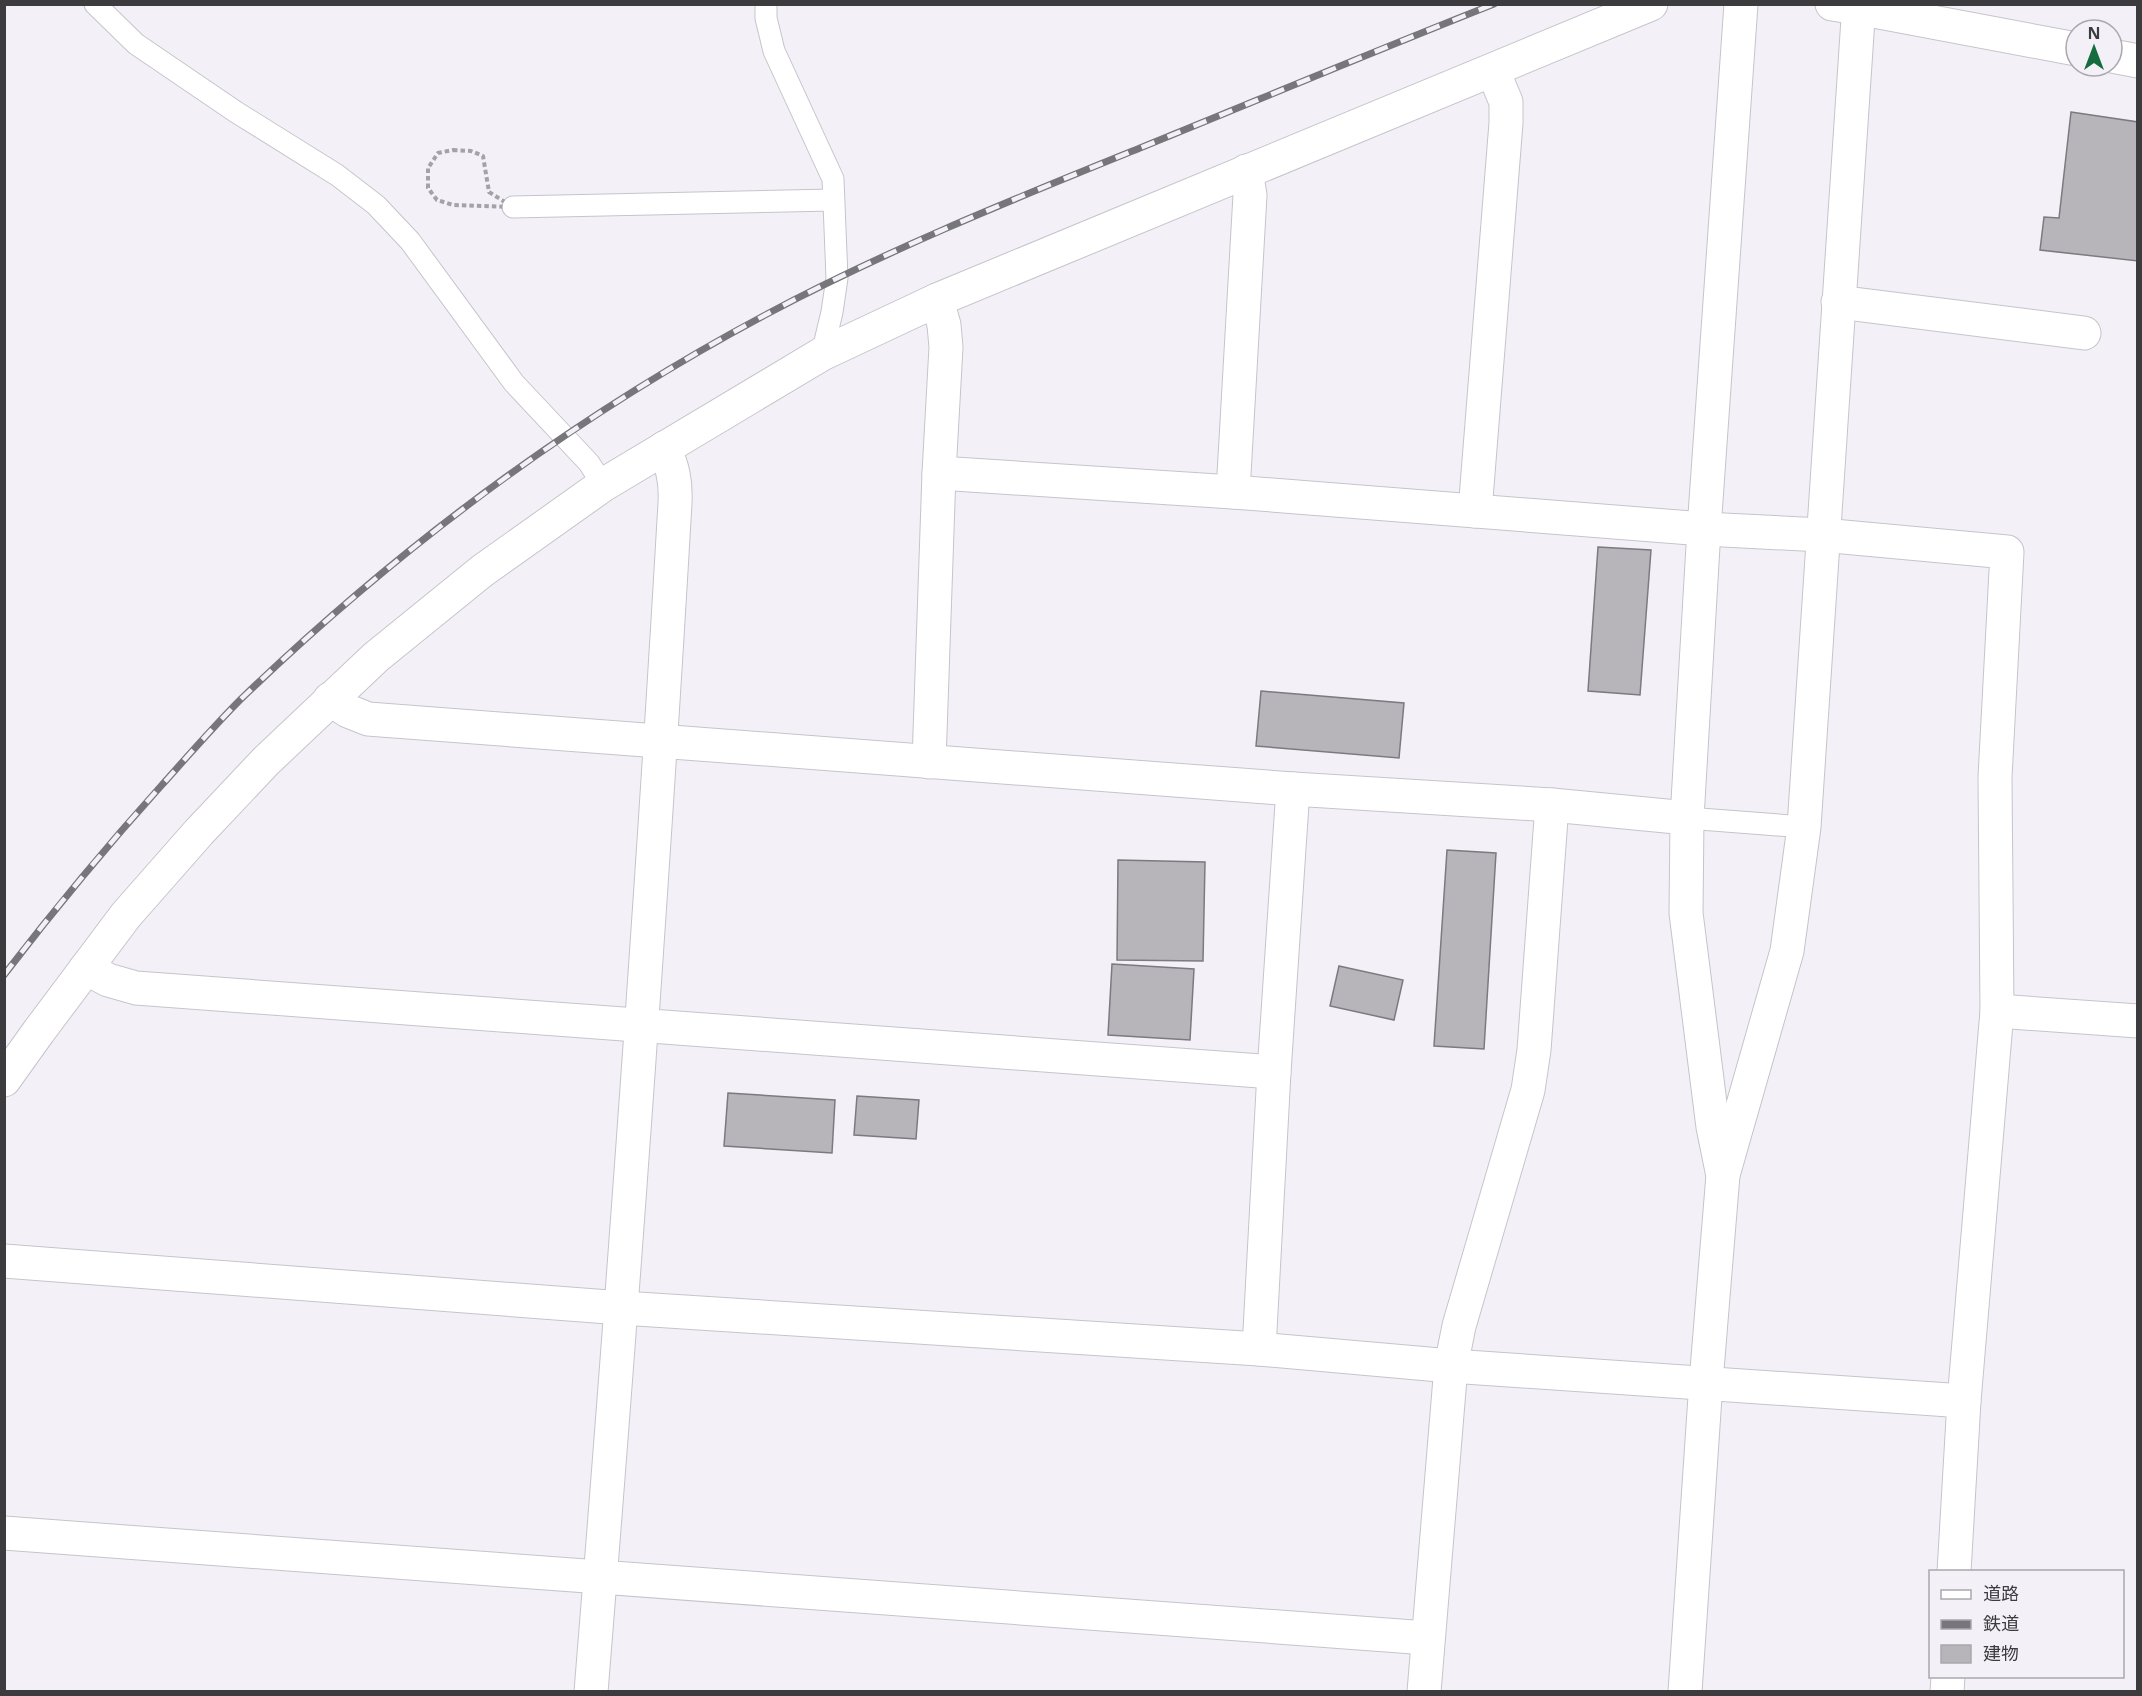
<svg xmlns="http://www.w3.org/2000/svg" width="2142" height="1696" font-family="'Open Sans','Noto Sans JP',sans-serif">
	<rect width="100%" height="100%" fill="#f3f1f7"/>
	<g fill="#b7b4ba" stroke="#7c7a7f" stroke-width="1.5">
		<path d="M2071 112 2138 122V261L2040 250 2044 217 2059 218Z"/>
		<path d="M1598 547 1651 550 1640 695 1588 691Z"/>
		<path d="M1261 691 1404 703 1399 758 1256 746Z"/>
		<path d="M1447 850 1496 853 1484 1049 1434 1046Z"/>
		<path d="M1118 860 1205 862 1203 961 1117 960Z"/>
		<path d="M1112 964 1194 969 1190 1040 1108 1035Z"/>
		<path d="M1339 966 1403 980 1394 1020 1330 1006Z"/>
		<path d="M728 1093 835 1100 832 1153 724 1146Z"/>
		<path d="M857 1096 919 1100 916 1139 854 1135Z"/>
	</g>
	<g fill="none" stroke-linecap="round" stroke-linejoin="round">
		<defs>
			<g id="lane">
				<path d="M95 4 136 44 236 112 337 175 376 205 410 241 514 383 589 463 603 485"/>
				<path d="M766 4V18L774 51 833 179 837 278 832 312 822 354"/>
				<path d="M513 207 833 200"/>
				<path d="M1687 818 1804 827"/>
			</g>
			<g id="street">
				<path d="M1832 4 1858 8 2076 49"/>
				<path d="M2112 56 2138 61"/>
				<path d="M1838 302 2084 333"/>
				<path d="M939 473 1233 492 1704 529 1822 535 2007 552 1995 777 1997 1011 1964 1401 1954 1572"/>
				<path d="M1233 492 1250 195 1246 171"/>
				<path d="M1475 511 1506 123V102L1493 71"/>
				<path d="M330 699 348 711 368 719 1293 789 1552 805 1687 818"/>
				<path d="M929 762 939 473 946 347 944 325 937 300"/>
				<path d="M86 968 108 980 136 988 1274 1072"/>
				<path d="M1997 1011 2138 1021"/>
				<path d="M4 1080 39 1031 126 915 199 832 266 761 376 657 482 571 603 485 822 354 937 300 1651 4"/>
				<path d="M1722 1171 1713 1127 1686 913 1687 818 1704 529 1741 4"/>
				<path d="M1723 1175 1787 951 1804 827 1859 4"/>
				<path d="M4 1261 622 1308 1259 1349 1451 1366 1964 1401"/>
				<path d="M1259 1349 1274 1072 1293 789"/>
				<path d="M4 1533 1427 1638"/>
				<path d="M591 1692C623 1296 652 900 675 503 676 482 673 467 664 448"/>
				<path d="M1424 1692 1451 1366 1459 1326 1528 1090 1534 1050 1552 805"/>
				<path d="M1947 1692 1948 1676"/>
			</g>
			<path id="secondary" d="M1685 1692 1706 1382 1723 1175"/>
		</defs>
		<use href="#lane" stroke="#c6c4ca" stroke-width="23"/>
		<use href="#street" stroke="#c6c4ca" stroke-width="35"/>
		<use href="#secondary" stroke="#c6c4ca" stroke-width="35"/>
		<path stroke="#a4a2a7" stroke-width="4" stroke-dasharray="4.5 3" stroke-linecap="butt" d="M453 150 471 151 483 156 489 192 513 207 453 205 437 200 428 188V168L438 153Z"/>
		<use href="#lane" stroke="#fff" stroke-width="21"/>
		<use href="#street" stroke="#fff" stroke-width="33"/>
		<use href="#secondary" stroke="#fff" stroke-width="33"/>
		<defs>
			<path id="rail" d="M4 975C54 910 106 847 161 786 187 757 213 727 241 699 397 549 575 416 767 314 887 250 1014 199 1140 148 1258 100 1375 51 1494 4"/>
		</defs>
		<use href="#rail" stroke="#77767a" stroke-width="7"/>
		<use href="#rail" stroke="#f3f1f7" stroke-width="4.5" stroke-dasharray="14" stroke-linecap="butt"/>
	</g>
	<rect width="2142" height="1696" fill="none" stroke="#3c3b3e" stroke-width="12"/>
	<rect x="1929" y="1570" width="195" height="108" fill="#f3f1f7" stroke="#aaa8ad" stroke-width="1.5"/>
	<rect x="1941" y="1590" width="30" height="9" fill="#ffffff" stroke="#aaa8ad" stroke-width="1.5"/>
	<text x="1983" y="1600" font-size="18" fill="#3c3b3e">道路</text>
	<rect x="1941" y="1620" width="30" height="9" fill="#77767a" stroke="#aaa8ad" stroke-width="1.5"/>
	<text x="1983" y="1630" font-size="18" fill="#3c3b3e">鉄道</text>
	<rect x="1941" y="1645" width="30" height="18" fill="#b7b4ba" stroke="#aaa8ad" stroke-width="1.5"/>
	<text x="1983" y="1660" font-size="18" fill="#3c3b3e">建物</text>
	<g transform="translate(2094 48)"><circle r="28" fill="#f3f1f7" stroke="#aaa8ad" stroke-width="1.5"/>
	<path d="M0-4.5L10 22L0 15L-10 22Z" fill="#156c3e"/>
	<text y="-9" font-size="16" font-weight="bold" text-anchor="middle" fill="#3c3b3e">N</text>
	</g>
</svg>
